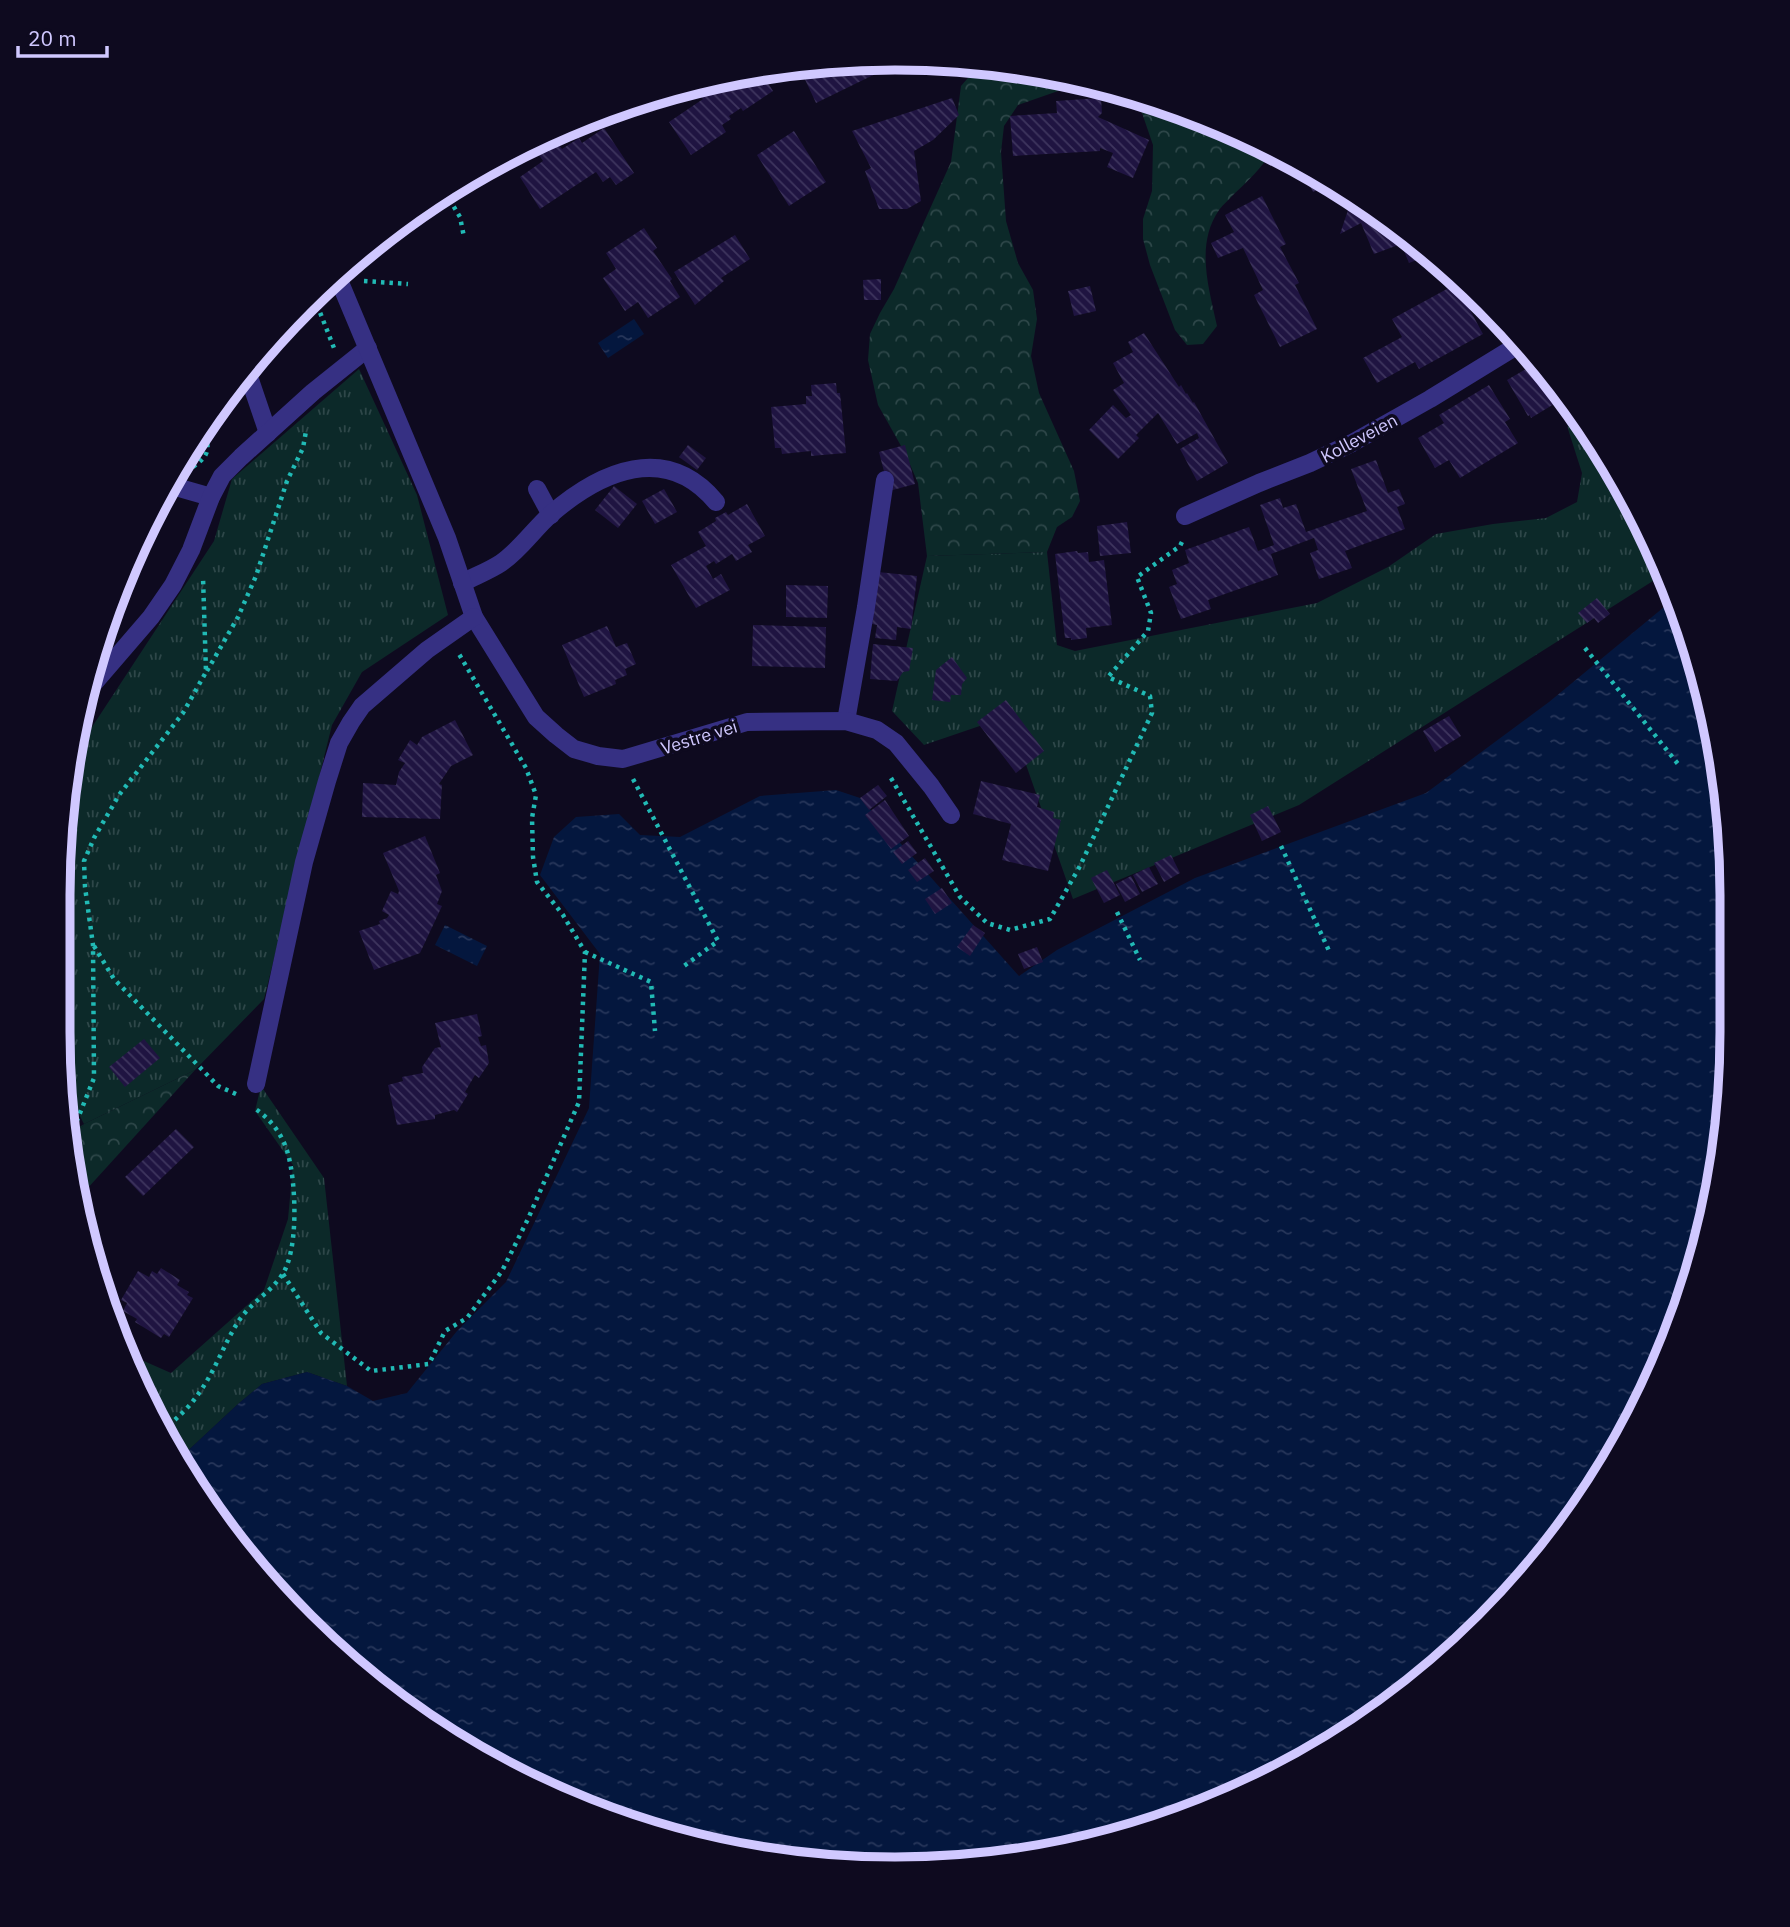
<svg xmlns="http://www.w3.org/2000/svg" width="1790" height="1927" font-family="'IBM Plex Sans',sans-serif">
	<defs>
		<pattern id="grass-tufts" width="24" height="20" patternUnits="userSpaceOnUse" patternTransform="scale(1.75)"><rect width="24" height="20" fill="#0c2929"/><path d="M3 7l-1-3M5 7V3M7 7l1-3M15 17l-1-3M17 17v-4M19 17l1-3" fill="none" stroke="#2e4749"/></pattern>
		<pattern id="forest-crowns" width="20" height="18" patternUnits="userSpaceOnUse" patternTransform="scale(1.75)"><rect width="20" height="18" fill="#0c2929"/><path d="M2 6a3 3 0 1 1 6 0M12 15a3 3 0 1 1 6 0" fill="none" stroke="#2e4749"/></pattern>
		<pattern id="water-ripples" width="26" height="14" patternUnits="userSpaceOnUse" patternTransform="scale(1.75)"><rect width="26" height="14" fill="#04173e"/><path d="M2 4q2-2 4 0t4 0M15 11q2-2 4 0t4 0" fill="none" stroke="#28375b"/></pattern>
		<pattern id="building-back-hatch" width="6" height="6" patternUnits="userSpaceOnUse" patternTransform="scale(1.75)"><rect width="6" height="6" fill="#1f1441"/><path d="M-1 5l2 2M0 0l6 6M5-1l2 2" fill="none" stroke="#3e355e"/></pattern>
	</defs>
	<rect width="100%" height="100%" fill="#0e0a1f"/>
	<g fill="url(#grass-tufts)">
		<path d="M359 369 417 495 448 615 362 672 332 725 264 999 195 1070 84 1124 69 1150 68 1134 84 1124 63 1083 58 1032 60 840 73 756 214 541 232 479Z"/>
		<path d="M1565 400 1620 476 1664 574 1299 805 1073 899 1009 716 924 745 892 711 927 556 1047 552 1057 645 1075 651 1317 603 1388 567 1436 534 1493 524 1546 518 1577 502 1582 473 1568 429Z"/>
		<path d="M261 1086 324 1178 347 1386 307 1372 262 1384 238 1404 179 1459 144 1402 128 1354 171 1373 264 1290 288 1219 293 1165 255 1111Z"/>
	</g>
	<g fill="url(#forest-crowns)">
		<path d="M980 64 1093 83H1081L1018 105 1004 126 1001 152 1006 221 1018 263 1033 290 1037 319 1031 356 1039 393 1074 471 1080 501 1072 517 1057 527 1047 552 927 556 918 483 905 453 878 405 868 360 870 334 880 313 894 289 951 162 961 86Z"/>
		<path d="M1124 91 1265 144 1273 149C1264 166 1248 181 1234 194 1230 199 1223 204 1219 210 1195 245 1209 288 1217 326L1203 344 1187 345 1175 330 1150 265 1143 239V219L1152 191 1153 145 1142 113Z"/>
		<path d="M195 1070 76 1201 69 1150 84 1124Z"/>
	</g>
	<g fill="url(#water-ripples)">
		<path d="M634 319 644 334 608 358 598 343Z"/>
		<path d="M1675 598 1688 626 1725 785 1732 1032 1716 1195 1669 1352 1591 1497 1447 1661 1314 1757 1165 1825 1005 1862 840 1867 678 1841 477 1757 343 1662 231 1541 179 1459 238 1404 262 1384 307 1372 347 1386 373 1401 407 1393 457 1331 506 1282 589 1108 600 954 540 875 554 837 576 817 619 814 640 835 680 837 760 796 836 790 860 798 1019 976 1057 950 1195 878 1426 793 1549 702Z"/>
		<path d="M445 925 487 946 477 966 435 945Z"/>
	</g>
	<g fill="url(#building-back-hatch)">
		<path d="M902 61 816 103 801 71 815 64Z"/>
		<path d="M760 71 773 91 743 111 741 108 729 116 731 119 722 125 726 132 691 155 669 122 703 99 701 97 724 82 722 80Z"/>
		<path d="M952 98 959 115 933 140 914 151 921 201 907 209H879L865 171 871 168 852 131Z"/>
		<path d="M1101 98 1102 113 1098 117 1149 140 1133 178 1107 167 1113 153 1100 148V151L1013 156 1010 116 1057 113 1056 101Z"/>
		<path d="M604 128 634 173 616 185 610 177 603 182 596 172 540 209 520 177 543 161 539 155 557 142 562 149 579 138 582 143Z"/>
		<path d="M794 131 826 182 789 206 757 155Z"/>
		<path d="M1299 165 1307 170 1329 184 1313 192Z"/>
		<path d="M1262 196 1286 244 1280 247 1299 283 1295 285 1317 329 1280 347 1254 295 1263 290 1243 248 1218 258 1211 243 1234 232 1225 215Z"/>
		<path d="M1361 203 1404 231 1430 255 1409 263 1401 244 1374 254 1361 223 1340 234 1348 210Z"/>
		<path d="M644 228 657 248 653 251 672 279 670 281 680 297 648 318 638 302 625 311 603 278 616 269 606 253Z"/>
		<path d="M735 235 750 259 721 278 724 281 695 305 674 272Z"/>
		<path d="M881 279V300H864L863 280Z"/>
		<path d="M1456 284 1483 334 1419 369 1415 362 1377 383 1363 358 1402 337 1392 319Z"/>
		<path d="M1090 286 1096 311 1074 316 1068 291Z"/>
		<path d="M1144 333 1179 387 1181 385 1186 394 1187 393 1193 403 1194 402 1228 463 1197 481 1180 449 1199 438 1197 433 1177 444 1158 413 1136 435 1139 438 1118 459 1089 430 1113 405 1126 418 1131 415 1113 390 1124 383 1113 363 1133 352 1128 342Z"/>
		<path d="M1538 362 1561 396 1557 398 1559 401 1531 418 1530 415 1528 416 1507 380Z"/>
		<path d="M836 383 837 393H840L846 453 811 456V451L782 454 781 448H775L771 407 806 404V396H812L811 385Z"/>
		<path d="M1489 385 1510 419 1505 422 1518 443 1460 478 1449 460 1435 468 1418 438 1444 423 1439 415Z"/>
		<path d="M688 445 706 458 697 470 679 457Z"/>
		<path d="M905 445 915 484 889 491 879 452Z"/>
		<path d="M1376 460 1388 493 1399 489 1405 504 1397 507 1405 529 1345 551 1352 568 1319 579 1310 553 1318 550 1314 538 1271 554 1278 575 1208 600 1211 609 1181 619 1169 587 1177 584 1172 570 1189 563 1185 550 1249 527 1258 551 1274 545 1260 505 1280 498 1283 508 1296 504 1306 532 1367 511 1351 469Z"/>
		<path d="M614 486 637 504 618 528 595 510Z"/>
		<path d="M664 489 677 512 655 524 642 501Z"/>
		<path d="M747 504 765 536 748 545 752 552 736 561 732 554 716 564 714 561 706 566 713 579 721 574 730 590 696 608 671 565 706 546 698 532 716 521 715 518 726 512 728 515Z"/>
		<path d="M1127 522 1131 553 1100 556 1097 526Z"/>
		<path d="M136 546 146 552 135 572 137 573 115 607 113 606Z"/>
		<path d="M1077 551 1078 553 1088 552 1089 562 1104 560 1112 625 1086 628 1087 638 1071 640V638H1065L1055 554Z"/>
		<path d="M878 572 917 576 911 629 897 627 896 640 875 638 877 625 872 624Z"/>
		<path d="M786 585 828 586 827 618 786 617Z"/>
		<path d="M1597 598 1610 614 1598 623 1594 618 1587 623 1578 613Z"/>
		<path d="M753 625 826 627 825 668 752 666Z"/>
		<path d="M607 626 616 647 627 643 636 664 625 669 627 675 615 680 616 684 584 697 562 645Z"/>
		<path d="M873 644 913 648 909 671 903 672 897 681 870 679Z"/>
		<path d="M952 657 967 678 962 684 961 695H951L950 702 932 700 936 670Z"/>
		<path d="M1006 700 1044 751 1016 773 977 722Z"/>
		<path d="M1449 716 1461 736 1435 752 1423 731Z"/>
		<path d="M455 720 473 755 451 766 439 784 442 785 440 819 362 817 363 783 396 785 399 772 405 763 398 760 410 740 417 745 422 737Z"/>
		<path d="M981 781 1040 795 1037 807 1054 812 1053 818 1061 820 1048 871 1002 860 1011 824 973 814Z"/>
		<path d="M878 785 887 796 869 810 860 798Z"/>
		<path d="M885 800 909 836 891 849 865 815Z"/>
		<path d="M1268 806 1281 832 1262 841 1250 815Z"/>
		<path d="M425 836 440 873 436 875 442 891 437 904 442 906 420 953 374 970 359 931 380 924 379 921 387 918 389 915 382 911 391 891 398 894 399 891 383 853Z"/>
		<path d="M908 841 917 853 902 864 893 852Z"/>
		<path d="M1171 855 1180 873 1164 882 1154 863Z"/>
		<path d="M925 858 934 871 917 882 908 870Z"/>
		<path d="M1149 867 1158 884 1142 892 1133 875Z"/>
		<path d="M1107 870 1120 895 1104 903 1091 878Z"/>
		<path d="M1131 876 1140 894 1125 902 1116 884Z"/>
		<path d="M942 888 952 903 935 914 925 899Z"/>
		<path d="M973 925 985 933 970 956 957 947Z"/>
		<path d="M1037 947 1043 962 1024 969 1018 954Z"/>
		<path d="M477 1014 482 1036 478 1037 481 1046 486 1045 489 1063 479 1078 475 1075 465 1092 468 1094 457 1112 454 1110 435 1115V1119L397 1125 388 1085 403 1081 402 1077 423 1073 422 1067 435 1048 441 1047 435 1023Z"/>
		<path d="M144 1039 160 1058 125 1087 109 1067Z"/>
		<path d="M176 1129 194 1147 143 1196 125 1177Z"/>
		<path d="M161 1268 180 1280 177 1285 189 1292 187 1295 193 1298 169 1337 164 1334 161 1338 135 1322 137 1319 123 1311 127 1303 121 1300 138 1271 149 1277 152 1271 157 1274Z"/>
	</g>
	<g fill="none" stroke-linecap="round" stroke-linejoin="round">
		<g stroke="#21bab5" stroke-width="4.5" stroke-dasharray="3.5 5" stroke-linecap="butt">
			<path d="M445 192 460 217 464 237"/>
			<path d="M364 281 408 284"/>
			<path d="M314 297 334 348"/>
			<path d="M193 467C211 454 209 449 204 429"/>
			<path d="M1585 648 1678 764"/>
			<path d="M207 671 238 617 256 576 287 481 303 448 306 431"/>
			<path d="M891 778 960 897 987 923 1010 930 1050 919 1080 866 1152 713 1150 696 1108 677 1148 631 1151 613 1137 577 1180 546 1184 538"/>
			<path d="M633 779 718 941 684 966"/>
			<path d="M1281 846 1330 953"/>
			<path d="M1117 912 1140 960"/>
			<path d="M94 946 114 979 218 1086 236 1094"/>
			<path d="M585 952 651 982 655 1031"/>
			<path d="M68 1136 74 1128 94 1078 93 945 85 887 84 861 94 838 119 795 183 713 206 672 203 577"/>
			<path d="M283 1274 321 1333 371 1371 429 1364 445 1331 467 1318 502 1271 528 1219 579 1102 585 952 563 915 537 882 533 857 532 818 536 795 526 768 459 654"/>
			<path d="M162 1431C176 1419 189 1408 199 1393 215 1371 224 1344 238 1322 250 1303 270 1293 282 1275 299 1250 296 1183 288 1154 283 1135 270 1118 254 1108"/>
		</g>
		<g stroke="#363083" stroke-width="18">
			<path d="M249 377 268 433"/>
			<path d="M169 485 211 497"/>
			<path d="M537 489 551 515"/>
			<path d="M462 583C475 576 489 571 501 563 520 550 534 529 551 514 601 471 666 442 716 502"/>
			<path d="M83 696 151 617 173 585 191 550 211 497 222 476 241 457 313 392 368 348"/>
			<path d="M846 721 866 607 885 480"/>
		</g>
		<g stroke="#363083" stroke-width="18">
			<path d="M336 273 447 538 474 617 536 717 556 735 574 749 598 756 623 759 747 722 846 721 877 730 896 743 931 786 951 815"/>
			<path d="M1185 516 1259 483 1310 463 1352 443 1430 399 1523 342"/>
			<path d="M256 1084 304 862 327 781 339 743 351 722 362 706 427 650 474 617"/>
		</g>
	</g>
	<g text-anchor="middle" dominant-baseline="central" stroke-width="7" stroke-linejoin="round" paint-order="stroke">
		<g font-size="18" fill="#d0c8ff" stroke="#0e0a1f">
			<text transform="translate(1359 438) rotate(-28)">Kolleveien</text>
			<text transform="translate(699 737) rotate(-17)">Vestre vei</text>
		</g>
	</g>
	<path d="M0 0H1790V1927H0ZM895 70H895A825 825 0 0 1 1720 895V1032A825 825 0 0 1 895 1857H895A825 825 0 0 1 70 1032V895A825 825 0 0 1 895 70Z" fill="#0e0a1f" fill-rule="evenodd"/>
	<path fill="none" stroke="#d0c8ff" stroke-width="9" d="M895 70H895A825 825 0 0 1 1720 895V1032A825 825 0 0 1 895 1857H895A825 825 0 0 1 70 1032V895A825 825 0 0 1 895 70Z"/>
	<path d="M18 46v10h89v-10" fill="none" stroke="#d0c8ff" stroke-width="3.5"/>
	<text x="28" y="46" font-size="21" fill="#d0c8ff" stroke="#0e0a1f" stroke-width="5" paint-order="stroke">20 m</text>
</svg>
